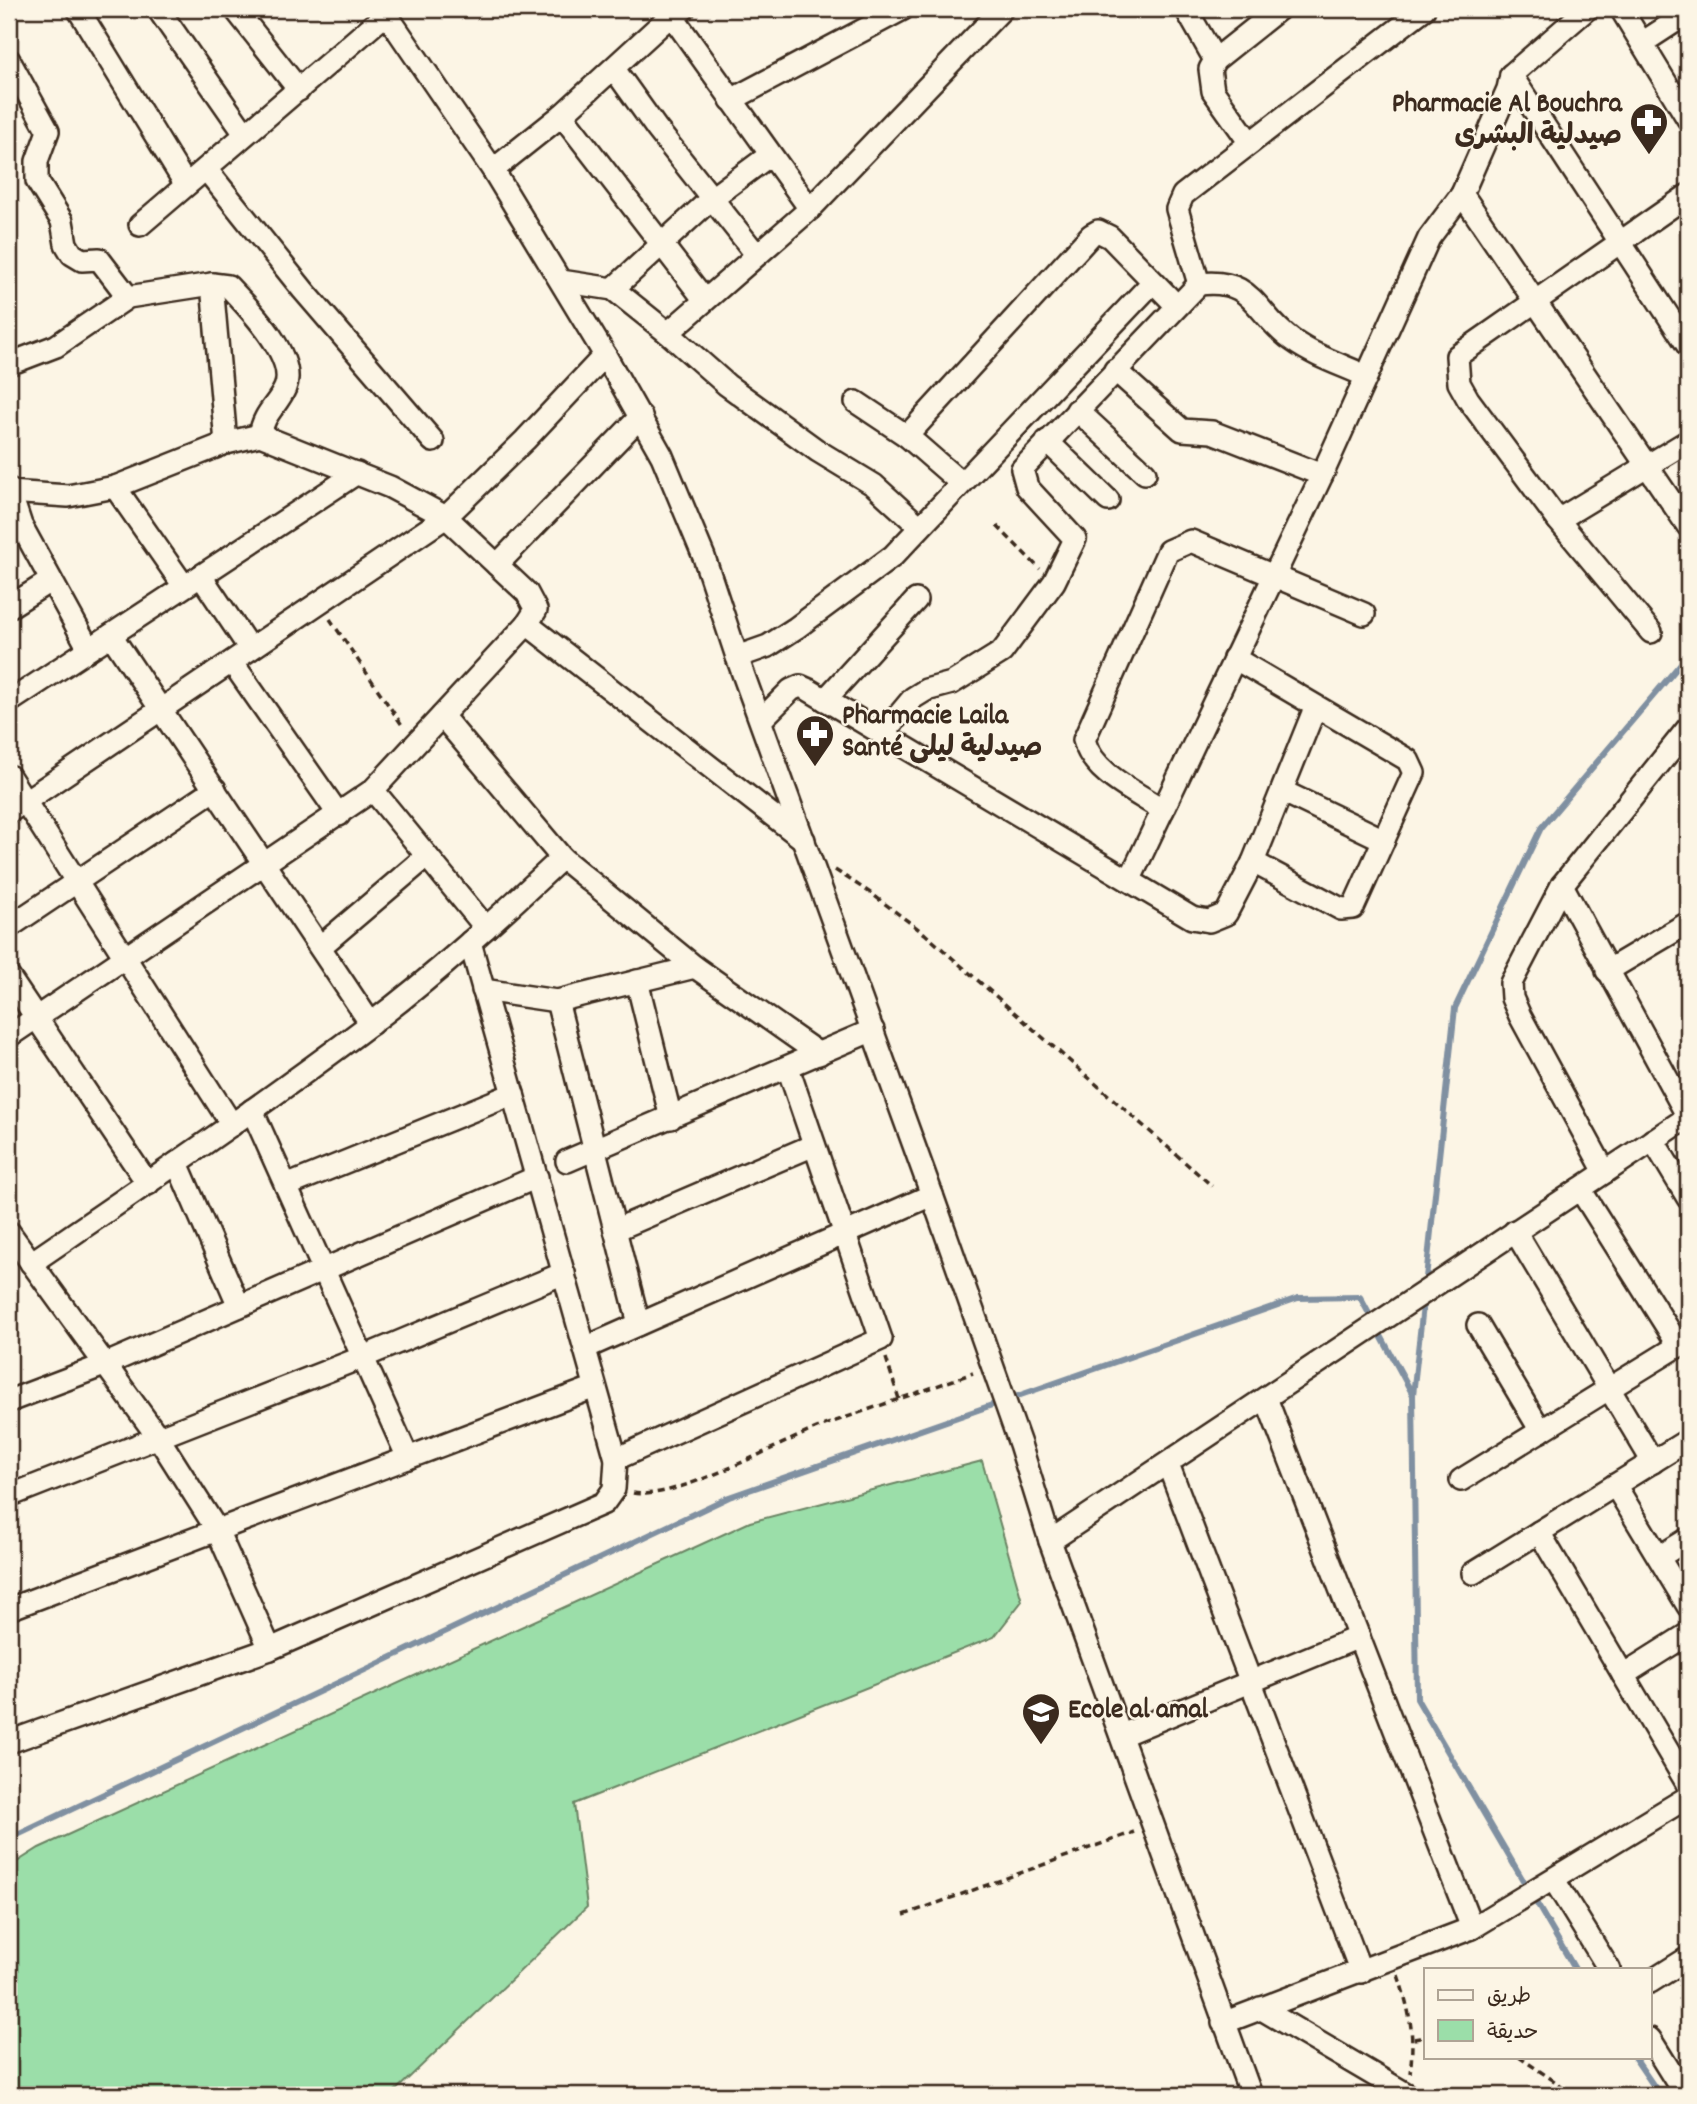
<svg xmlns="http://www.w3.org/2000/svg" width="1697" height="2104" font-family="Dekko,'Playpen Sans Arabic',sans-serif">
	<rect width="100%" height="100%" fill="#fcf5e5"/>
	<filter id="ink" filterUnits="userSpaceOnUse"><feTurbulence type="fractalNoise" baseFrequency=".0143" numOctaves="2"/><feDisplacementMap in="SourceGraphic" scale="14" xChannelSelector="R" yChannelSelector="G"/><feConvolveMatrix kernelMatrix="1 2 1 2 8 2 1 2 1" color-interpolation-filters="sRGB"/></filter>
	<g filter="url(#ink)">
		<path fill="#9bdea9" stroke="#6b8464" stroke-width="2" d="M982 1461 1022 1601 994 1637 574 1804 587 1907 391 2095H9V1867L39 1848 750 1522Z"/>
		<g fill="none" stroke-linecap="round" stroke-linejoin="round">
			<g stroke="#8090a1" stroke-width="6">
				<path d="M1425 1287 1455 1008 1541 828 1688 655"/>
				<path d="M1424 1297 1413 1395 1417 1699 1575 1969"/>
				<path d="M9 1839 729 1497 1298 1298 1360 1297 1413 1395"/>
				<path d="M1634 2057 1660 2095"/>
			</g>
			<defs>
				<g id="minor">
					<path d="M78 9 186 185"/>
					<path d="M158 9 245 134"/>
					<path d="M235 9 299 90"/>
					<path d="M383 9 493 170 605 355 662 456 704 557 737 657 932 1195 1020 1444 1050 1541 1251 2095"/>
					<path d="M667 9 810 209"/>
					<path d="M1186 9 1215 60"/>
					<path d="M1621 9 1688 119"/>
					<path d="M1642 43 1688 13"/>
					<path d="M9 60 48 131 37 161V181L62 221 66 244 72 254 82 260 99 259 128 297"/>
					<path d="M614 69 657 129 756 254"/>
					<path d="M1511 75 1688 346"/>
					<path d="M731 100 903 9"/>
					<path d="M562 115 704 299"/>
					<path d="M1250 143 1213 91 1210 69 1215 60 1279 9"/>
					<path d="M206 169 303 290 433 441"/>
					<path d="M493 170 562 115 670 16 684 9"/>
					<path d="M1462 194 1688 526"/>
					<path d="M140 225 386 14"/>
					<path d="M561 281 613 289 668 333 810 209 1002 9"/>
					<path d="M212 284 226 443"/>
					<path d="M1199 284 1177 209 1183 195 1424 9"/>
					<path d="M613 289 712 198 770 155"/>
					<path d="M668 333 727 385 818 451 874 485 920 527"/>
					<path d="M9 364 56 346 128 297 212 284 228 286C247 306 298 357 285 388 277 406 264 412 260 435"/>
					<path d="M1115 370 1182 430 1212 432 1322 475"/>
					<path d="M856 402 907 436 961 483"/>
					<path d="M1077 410 1145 473"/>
					<path d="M907 436 1091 235 1098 231 1110 237 1176 305"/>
					<path d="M1047 441 1108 500"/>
					<path d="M115 487 184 586"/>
					<path d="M9 489 21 525 89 649"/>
					<path d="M9 492 68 496 115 487 226 443 260 435 390 487 446 517 527 593 536 610 527 624 373 790 9 1036"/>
					<path d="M1558 520 1688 441"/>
					<path d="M497 565 641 416"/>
					<path d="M201 576 250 649"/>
					<path d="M9 607 50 581"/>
					<path d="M527 624 804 840"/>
					<path d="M1651 632 1558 520 1468 399 1459 383 1457 356 1688 195"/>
					<path d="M111 635 371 1024"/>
					<path d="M737 657 768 646 796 628 893 556 1153 282"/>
					<path d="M1234 658 1408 760 1414 773 1353 908 1341 909 1253 862"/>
					<path d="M232 662 339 815"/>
					<path d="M825 700 916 600"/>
					<path d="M9 702 357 473"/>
					<path d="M442 716 562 858 695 967 819 1054"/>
					<path d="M761 720 791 690 800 686 809 690 1192 918 1209 921 1226 914 1253 862 1315 708"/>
					<path d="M882 735 913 698 926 690 952 683 1002 652 1054 582 1075 539 1027 487 1022 469 1199 284C1254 277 1254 313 1292 340 1314 356 1342 365 1366 376"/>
					<path d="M9 776 232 1125"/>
					<path d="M373 790 486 928"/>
					<path d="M1282 791 1384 840"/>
					<path d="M1163 810C1136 792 1093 774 1084 740L1168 551 1191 541 1364 614"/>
					<path d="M9 812 446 517 525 440 605 355"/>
					<path d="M1130 879 1322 475 1429 238 1462 194 1508 89 1511 75 1587 9"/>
					<path d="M1562 885 1688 1117"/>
					<path d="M9 927 215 789"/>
					<path d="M320 947 427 856"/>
					<path d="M1607 971 1688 923"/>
					<path d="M9 977 148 1184"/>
					<path d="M637 981 671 1118"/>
					<path d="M483 990 557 1001 695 967"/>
					<path d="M557 1001 639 1324"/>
					<path d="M252 1110 408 1458"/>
					<path d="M1653 1140 1688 1198"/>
					<path d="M567 1161 873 1030"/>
					<path d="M177 1163 239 1306"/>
					<path d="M1605 1172 1520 1016 1512 998 1511 983 1562 885 1688 728"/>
					<path d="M286 1186 513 1094"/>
					<path d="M1580 1189 1679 1346"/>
					<path d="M615 1230 814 1145"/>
					<path d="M1515 1231 1653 1462"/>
					<path d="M9 1232 158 1437 217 1530 270 1649"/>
					<path d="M31 1263C145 1185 259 1108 369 1025 437 974 500 916 562 858"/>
					<path d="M1478 1325 1541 1431"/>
					<path d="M585 1348 932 1195"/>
					<path d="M1266 1398 1472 1928"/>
					<path d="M9 1401 104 1365 537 1177"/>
					<path d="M616 1459 881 1339 788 1068"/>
					<path d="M1168 1464 1361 1972"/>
					<path d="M1461 1480 1688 1340"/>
					<path d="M1615 1485 1688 1606"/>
					<path d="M9 1496 363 1357 564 1273"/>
					<path d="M1539 1532 1688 1785"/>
					<path d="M1050 1541 1688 1117"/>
					<path d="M1659 1557 1688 1539"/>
					<path d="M1473 1573 1688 1440"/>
					<path d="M9 1609 595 1387"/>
					<path d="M1623 1675 1688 1634"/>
					<path d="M1122 1735 1359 1637"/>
					<path d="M9 1742 270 1649 604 1503 614 1489 616 1459 470 942"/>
					<path d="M1554 1880 1609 1969"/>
					<path d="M1650 1982 1688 1958"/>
					<path d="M1260 2008 1408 2095"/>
					<path d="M1223 2023 1472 1928 1688 1797"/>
					<path d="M1650 2039 1685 2095"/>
				</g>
			</defs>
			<use href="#minor" stroke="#3b2a1e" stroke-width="26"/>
			<g stroke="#3b2a1e" stroke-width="3.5" stroke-dasharray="7 5" stroke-linecap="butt">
				<path d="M997 526 1040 569"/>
				<path d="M330 619 404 728"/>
				<path d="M835 870 872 894 925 934 1212 1186"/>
				<path d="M886 1358 899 1399"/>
				<path d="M633 1493C674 1502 778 1443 822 1426 872 1408 923 1391 973 1373"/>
				<path d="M904 1915 1134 1832"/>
				<path d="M1398 1975C1410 2012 1415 2034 1410 2073"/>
				<path d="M1414 2039 1426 2037"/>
				<path d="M1519 2057 1575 2095"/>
			</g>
			<use href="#minor" stroke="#fcf5e5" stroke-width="21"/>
		</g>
	</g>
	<defs>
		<symbol id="pharmacy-pin" viewBox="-11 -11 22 30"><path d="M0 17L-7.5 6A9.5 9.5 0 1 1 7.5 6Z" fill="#3b2a1e" stroke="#fcf5e5"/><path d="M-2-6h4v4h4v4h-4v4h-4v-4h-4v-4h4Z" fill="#fff"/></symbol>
		<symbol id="university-pin" viewBox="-11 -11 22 30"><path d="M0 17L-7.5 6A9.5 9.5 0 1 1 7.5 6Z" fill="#3b2a1e" stroke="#fcf5e5"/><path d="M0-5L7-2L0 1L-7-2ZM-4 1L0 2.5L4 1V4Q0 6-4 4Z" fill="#fff"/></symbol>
	</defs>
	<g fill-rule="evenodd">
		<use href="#pharmacy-pin" x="1627" y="100" width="44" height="60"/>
		<use href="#pharmacy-pin" x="793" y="712" width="44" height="60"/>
		<use href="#university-pin" x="1019" y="1690" width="44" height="60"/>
	</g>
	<g text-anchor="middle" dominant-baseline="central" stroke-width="5" stroke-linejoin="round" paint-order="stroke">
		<g font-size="28" font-weight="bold" fill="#3b2a1e" stroke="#fcf5e5" text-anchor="start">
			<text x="1622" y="106" text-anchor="end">Pharmacie Al Bouchra<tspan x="1622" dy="32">صيدلية البشرى</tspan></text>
			<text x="842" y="718">Pharmacie Laila<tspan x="842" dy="32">Santé صيدلية ليلى</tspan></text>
			<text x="1068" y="1712">Ecole al amal</text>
		</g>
	</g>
	<rect width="1697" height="2104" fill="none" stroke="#fcf5e5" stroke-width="35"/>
	<rect x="18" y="18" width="1662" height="2069" fill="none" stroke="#3b2a1e" stroke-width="2.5" filter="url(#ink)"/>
	<rect x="1424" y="1968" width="228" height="91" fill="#fcf5e5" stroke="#afa495" stroke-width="2"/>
	<rect x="1438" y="1990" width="35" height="10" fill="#fcf5e5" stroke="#afa495" stroke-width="2"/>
	<text x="1487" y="2002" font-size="21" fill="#3b2a1e">طريق</text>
	<rect x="1438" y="2020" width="35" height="21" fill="#9bdea9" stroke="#afa495" stroke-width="2"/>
	<text x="1487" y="2038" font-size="21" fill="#3b2a1e">حديقة</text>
</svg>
